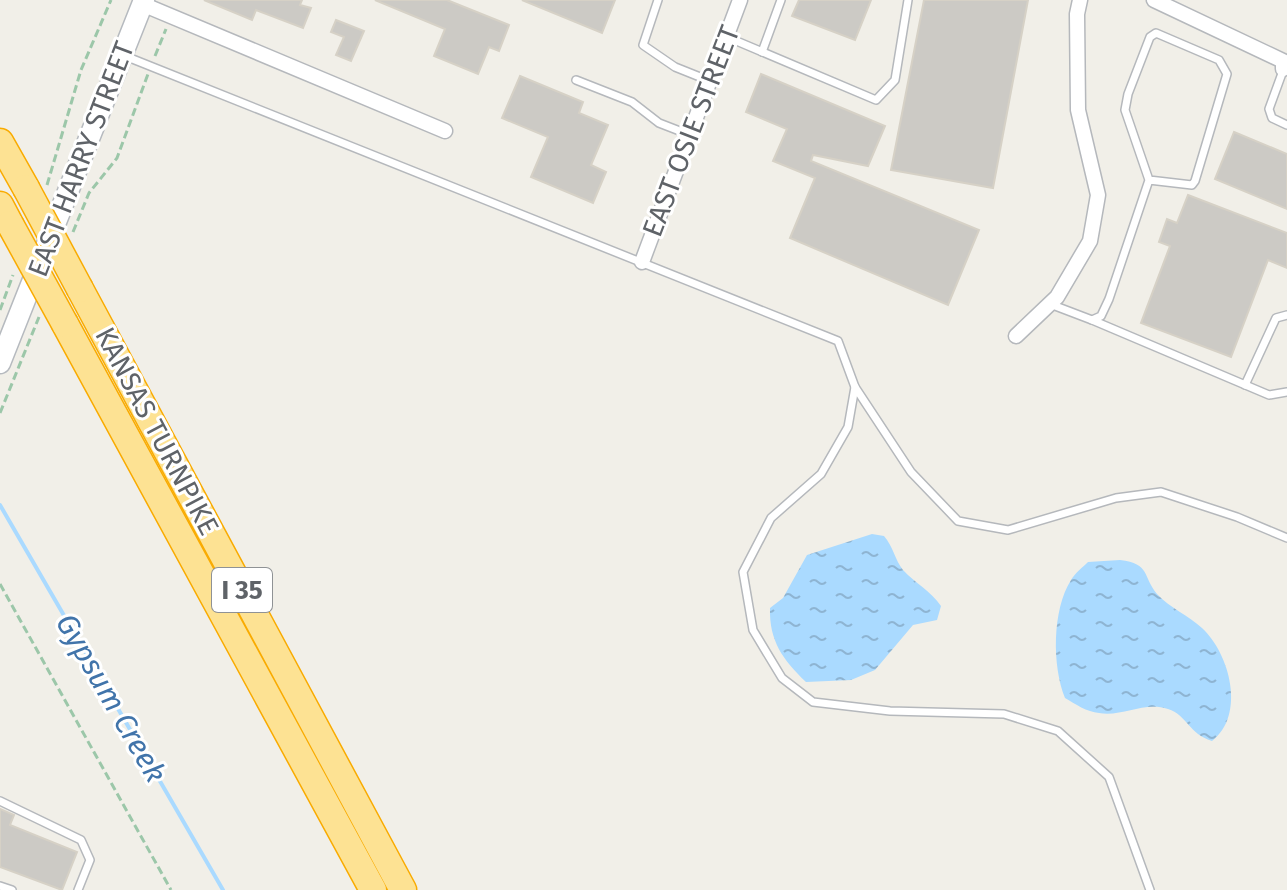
<svg xmlns="http://www.w3.org/2000/svg" width="1287" height="890" font-family="'Fira Sans',sans-serif">
	<defs>
		<pattern id="water-ripples" width="26" height="14" patternUnits="userSpaceOnUse" patternTransform="scale(2)"><rect width="26" height="14" fill="#aadaff"/><path d="M2 4q2-2 4 0t4 0M15 11q2-2 4 0t4 0" fill="none" stroke="#8eb4d2"/></pattern>
	</defs>
	<rect width="100%" height="100%" fill="#f1efe8"/>
	<g fill="url(#water-ripples)">
		<path d="M872 534 884 536C893 546 895 560 903 570 915 583 931 591 941 606L937 620 913 625 875 670 851 680 806 682C783 660 769 641 770 608L783 598 807 555Z"/>
		<path d="M1120 560C1151 564 1142 576 1157 594 1170 608 1188 615 1202 628 1230 654 1246 715 1212 741 1189 734 1187 715 1168 709 1144 701 1123 717 1099 713 1087 712 1075 704 1065 698 1052 666 1052 610 1071 580 1075 573 1083 567 1088 562Z"/>
	</g>
	<g fill="none" stroke-linecap="round" stroke-linejoin="round">
		<path stroke="#aadaff" stroke-width="4" d="M0 505 223 890"/>
	</g>
	<g fill="#cccac5" stroke="#d6d1c6" stroke-width="2">
		<path d="M204 0H302L300 5 311 8 303 28 256 10 252 20Z"/>
		<path d="M375 0H447L509 25 499 51 489 47 478 74 434 56 445 29Z"/>
		<path d="M522 0H615L602 33Z"/>
		<path d="M799 0H871L855 40 792 16Z"/>
		<path d="M924 0H1028L993 188 891 170Z"/>
		<path d="M336 20 364 31 351 61 336 55 344 37 331 32Z"/>
		<path d="M761 74 885 126 868 166 813 155 811 161 979 230 948 305 790 238 815 178 773 161 787 129 746 112Z"/>
		<path d="M520 76 583 102 579 113 608 125 591 165 606 172 593 203 531 177 548 137 502 118Z"/>
		<path d="M1234 132 1287 154V209L1215 179Z"/>
		<path d="M1188 195 1287 233V268L1268 260 1231 357 1141 323 1170 246 1159 242 1167 219 1177 223Z"/>
		<path d="M0 809 14 815 10 825 77 852 62 890 0 867Z"/>
	</g>
	<g fill="none" stroke-linecap="round" stroke-linejoin="round">
		<defs>
			<g id="service">
				<path d="M658 0 643 45 675 67 710 81"/>
				<path d="M727 37 876 100 895 80 908 0"/>
				<path d="M762 52 781 0"/>
				<path d="M125 56 838 341 855 387 911 472 958 521 1008 530 1116 498 1161 492 1237 517 1287 538"/>
				<path d="M1284 68 1269 109 1272 118 1287 125"/>
				<path d="M576 80 632 102 659 123 690 135"/>
				<path d="M1050 304 1092 320 1101 316 1109 299 1149 180 1125 110 1128 94 1150 37 1156 33 1219 60 1227 74 1195 181 1192 185 1149 180"/>
				<path d="M1092 320 1269 395 1287 392"/>
				<path d="M1245 385 1276 318 1287 315"/>
				<path d="M855 387 848 427 821 474 771 518 743 572 753 630 782 678 813 702 890 711 1004 714 1058 731 1109 777 1150 890"/>
				<path d="M0 801 81 840 90 860 78 890"/>
				<path d="M0 886 12 890"/>
			</g>
			<g id="minor">
				<path d="M1154 0 1283 61V69"/>
				<path d="M142 4 445 131"/>
				<path d="M642 262 740 0"/>
				<path d="M1016 336 1057 297 1090 241 1098 195 1078 110 1077 14 1080 0"/>
			</g>
			<path id="secondary" d="M0 363 144 0"/>
			<g id="motorway">
				<path d="M0 142 26 188"/>
				<path d="M0 205 10 224"/>
				<path d="M80 289 403 890"/>
				<path d="M65 324 373 890"/>
			</g>
		</defs>
		<use href="#service" stroke="#b5b8bc" stroke-width="10"/>
		<use href="#minor" stroke="#b5b8bc" stroke-width="17"/>
		<use href="#secondary" stroke="#b6babf" stroke-width="23"/>
		<use href="#motorway" stroke="#f9ab00" stroke-width="29"/>
		<g stroke="#9cc7a9" stroke-width="3" stroke-dasharray="8 4" stroke-linecap="butt">
			<path d="M155 56 166 29"/>
			<path d="M47 185 81 70 111 0"/>
			<path d="M73 232 89 193 117 158 148 74"/>
			<path d="M0 310 13 275"/>
			<path d="M0 413 39 317"/>
			<path d="M0 584 171 890"/>
		</g>
		<use href="#service" stroke="#fff" stroke-width="7"/>
		<use href="#minor" stroke="#fff" stroke-width="14"/>
		<use href="#secondary" stroke="#fff" stroke-width="20"/>
		<use href="#motorway" stroke="#fde293" stroke-width="26"/>
		<defs>
			<g id="motorway-bridge">
				<path d="M26 188 80 289"/>
				<path d="M10 224 65 324"/>
			</g>
		</defs>
		<use href="#motorway-bridge" stroke="#f9ab00" stroke-width="29" stroke-linecap="butt"/>
		<use href="#motorway-bridge" stroke="#fde293" stroke-width="26"/>
	</g>
	<g text-anchor="middle" dominant-baseline="central" stroke-width="6" stroke-linejoin="round" paint-order="stroke">
		<rect fill="#fff" stroke="#8f9295" stroke-width="2" x="212" y="568" width="60" height="44" rx="6"/>
		<g font-size="26" font-weight="bold" fill="#5f6368">
			<text x="242" y="590">I 35</text>
		</g>
		<g font-size="28" fill="#5f6368" stroke="#fff">
			<text transform="translate(691 131) rotate(-69)">EAST OSIE STREET</text>
			<text transform="translate(81 159) rotate(-69)">EAST HARRY STREET</text>
			<text transform="translate(157 431) rotate(62)">KANSAS TURNPIKE</text>
		</g>
		<g font-size="30" font-style="italic" fill="#4174aa" stroke="#fff">
			<text transform="translate(111 698) rotate(60)">Gypsum Creek</text>
		</g>
	</g>
</svg>
